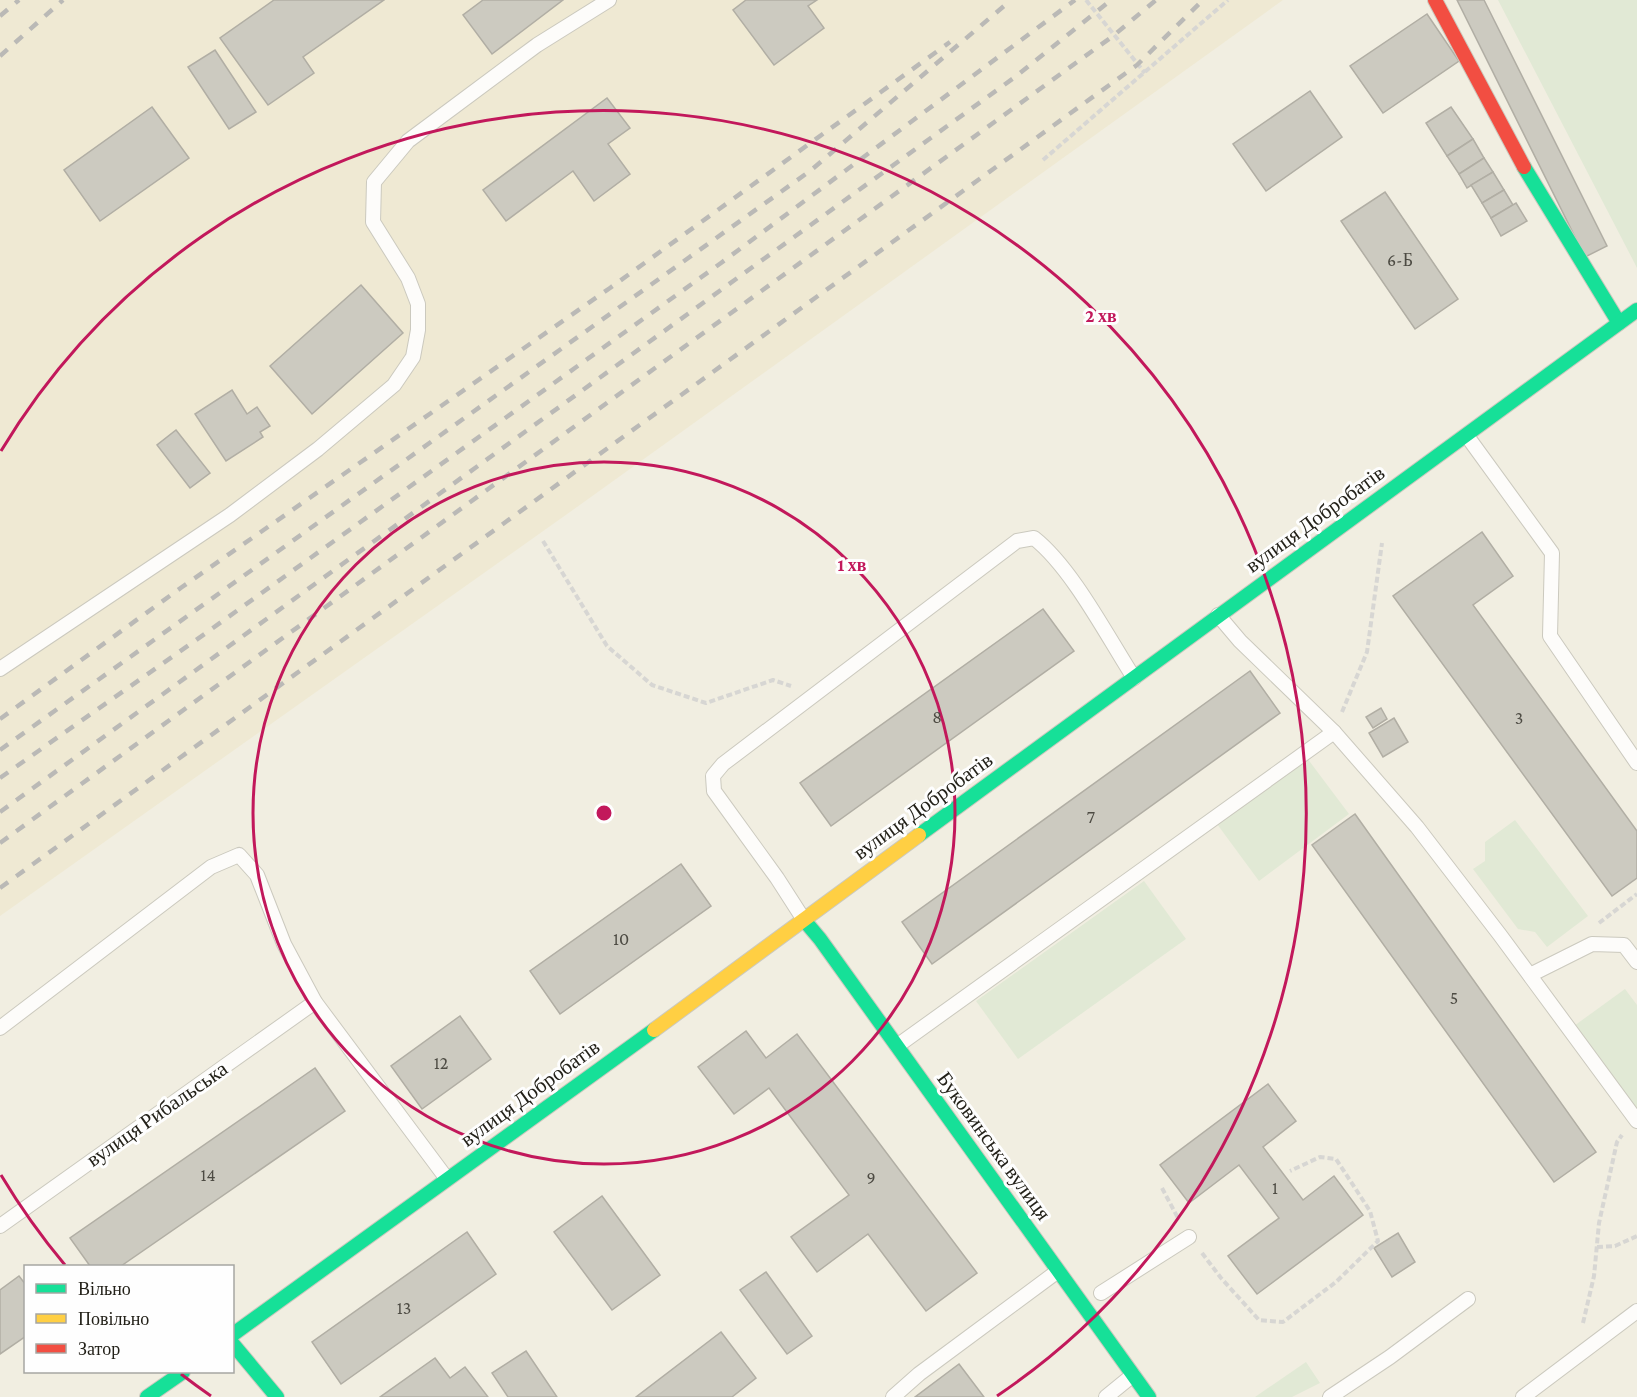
<svg xmlns="http://www.w3.org/2000/svg" width="1637" height="1397" font-family="'Crimson Pro',serif">
	<rect width="100%" height="100%" fill="#f1eee1"/>
	<path fill="#efe9d3" d="M0 0H1283L577 507 0 916Z"/>
	<g fill="#e1e9d5">
		<path d="M1498 0H1637V268L1634 262Z"/>
		<path d="M1307 758 1349 814 1259 881 1217 824Z"/>
		<path d="M1515 820 1588 916 1547 947 1535 932 1518 929 1473 869 1485 861V842Z"/>
		<path d="M1144 881 1186 939 1018 1059 976 1001Z"/>
		<path d="M1625 989 1637 1005V1112L1574 1026Z"/>
		<path d="M1306 1362 1320 1383 1292 1397H1255Z"/>
	</g>
	<g fill="#cccac0" stroke="#b1aea4" stroke-width="1.5">
		<path d="M274 0H384L303 57 314 73 268 105 220 38Z"/>
		<path d="M483 0H563L492 54 463 15Z"/>
		<path d="M746 0H817L808 6 824 28 774 65 733 10Z"/>
		<path d="M1457 0H1484L1607 246 1585 257Z"/>
		<path d="M1427 14 1459 61 1383 113 1350 66Z"/>
		<path d="M215 50 256 112 229 129 188 67Z"/>
		<path d="M1310 91 1342 137 1266 191 1233 144Z"/>
		<path d="M607 98 630 128 608 144 630 174 594 201 573 171 506 221 483 190Z"/>
		<path d="M152 107 189 158 100 221 64 170Z"/>
		<path d="M1451 107 1473 139 1447 156 1426 123Z"/>
		<path d="M1473 139 1484 158 1459 174 1447 156Z"/>
		<path d="M1484 158 1493 172 1467 188 1459 174Z"/>
		<path d="M1493 172 1504 190 1482 203 1471 185Z"/>
		<path d="M1504 190 1513 205 1491 218 1482 203Z"/>
		<path d="M1385 192 1458 299 1415 329 1341 221Z"/>
		<path d="M1516 203 1527 221 1501 236 1491 218Z"/>
		<path d="M361 285 403 333 312 414 270 366Z"/>
		<path d="M232 390 247 414 257 407 270 426 260 432 263 437 226 461 195 414Z"/>
		<path d="M176 430 210 473 190 488 157 445Z"/>
		<path d="M1482 532 1513 576 1473 605 1637 831V878L1612 896 1393 596Z"/>
		<path d="M1043 609 1074 651 831 826 800 783Z"/>
		<path d="M1250 671 1280 713 932 964 902 922Z"/>
		<path d="M1381 708 1387 719 1373 728 1366 717Z"/>
		<path d="M1394 718 1408 742 1383 757 1369 733Z"/>
		<path d="M1355 814 1596 1152 1554 1182 1312 845Z"/>
		<path d="M681 864 711 906 560 1014 530 971Z"/>
		<path d="M460 1016 491 1059 422 1109 391 1066Z"/>
		<path d="M746 1031 766 1058 797 1034 977 1273 926 1311 868 1234 817 1272 791 1237 849 1195 769 1088 734 1114 698 1067Z"/>
		<path d="M315 1068 345 1111 121 1266H90L70 1238Z"/>
		<path d="M1268 1084 1296 1121 1263 1147 1303 1200 1334 1176 1363 1215 1257 1294 1228 1256 1279 1218 1239 1165 1189 1203 1160 1165Z"/>
		<path d="M602 1196 660 1275 612 1310 554 1232Z"/>
		<path d="M467 1232 496 1274 341 1384 312 1342Z"/>
		<path d="M1398 1233 1415 1262 1392 1277 1374 1248Z"/>
		<path d="M766 1272 812 1336 787 1354 740 1290Z"/>
		<path d="M19 1276 26 1285V1336L0 1354V1290Z"/>
		<path d="M721 1332 756 1378 732 1397H636Z"/>
		<path d="M526 1351 557 1397H508L492 1373Z"/>
		<path d="M435 1358 450 1378 465 1367 488 1397H380Z"/>
		<path d="M959 1364 984 1397H915Z"/>
	</g>
	<g fill="none" stroke-linecap="round" stroke-linejoin="round">
		<defs>
			<g id="lane">
				<path d="M1467 436 1552 553 1550 636 1637 763"/>
				<path d="M1218 615 1240 641 1334 732 1417 827 1500 935 1637 1121"/>
				<path d="M0 669 230 515 318 449 394 385 413 357 418 330V304L408 278 373 222 374 182 408 141 537 45 609 0"/>
				<path d="M804 920 777 878 714 791 713 776 723 764 1017 541 1034 538C1072 568 1107 636 1134 678"/>
				<path d="M1530 975 1592 944 1624 945 1637 962"/>
				<path d="M0 1028 211 867 239 855 257 875 284 944 315 1002 447 1179"/>
				<path d="M897 1046 1334 732"/>
				<path d="M0 1226 315 1002"/>
				<path d="M1101 1293 1189 1237"/>
				<path d="M893 1397 919 1374 1058 1271"/>
				<path d="M1106 1397 1133 1375"/>
				<path d="M1330 1397 1390 1357 1468 1299"/>
				<path d="M1523 1397 1637 1311"/>
			</g>
			<g id="fast">
				<path d="M1524 167 1619 323"/>
				<path d="M919 835 1637 310"/>
				<path d="M804 920 820 939 1149 1397"/>
				<path d="M232 1335 654 1030"/>
				<path d="M232 1343 277 1397"/>
				<path d="M147 1397 183 1372"/>
			</g>
			<path id="slow" d="M654 1030 919 835"/>
			<path id="jam" d="M1435 0 1524 167"/>
		</defs>
		<use href="#lane" stroke="#cbc9be" stroke-width="16"/>
		<use href="#fast" stroke="#cbc9be" stroke-width="16"/>
		<use href="#slow" stroke="#cbc9be" stroke-width="16"/>
		<use href="#jam" stroke="#cbc9be" stroke-width="16"/>
		<g stroke="#d7d6d3" stroke-width="4" stroke-dasharray="6 3" stroke-linecap="butt">
			<path d="M1086 0 1145 73"/>
			<path d="M1043 160 1228 0"/>
			<path d="M543 541 607 646 652 685 706 703 773 680 791 686"/>
			<path d="M1342 712 1367 652 1382 543"/>
			<path d="M1599 923 1637 894"/>
			<path d="M1162 1188 1179 1220"/>
			<path d="M1597 1247 1615 1246 1637 1236"/>
			<path d="M1202 1253 1221 1278 1259 1320 1283 1322 1336 1282 1378 1241 1370 1211 1336 1159 1320 1157 1290 1171"/>
			<path d="M1583 1323 1594 1276 1599 1223 1617 1142 1622 1135"/>
		</g>
		<use href="#lane" stroke="#fdfcfa" stroke-width="14"/>
		<use href="#fast" stroke="#16e098" stroke-width="14"/>
		<use href="#slow" stroke="#ffcf43" stroke-width="14"/>
		<use href="#jam" stroke="#f24e42" stroke-width="14"/>
		<g stroke="#bab9b6" stroke-width="4.5" stroke-dasharray="10 10" stroke-linecap="butt">
			<path d="M0 16 19 0"/>
			<path d="M0 56 63 0"/>
			<path d="M0 719 182 587 610 288 950 42"/>
			<path d="M0 750 810 171 1011 0"/>
			<path d="M0 778 206 633 721 263 1075 0"/>
			<path d="M0 812 1015 77 1111 0"/>
			<path d="M0 843 1113 36 1156 0"/>
			<path d="M0 888 1137 65 1203 0"/>
		</g>
	</g>
	<g fill="none" stroke="#c2185b" stroke-width="3">
		<circle cx="604" cy="813" r="351"/>
		<path d="M211 1396A703 703 0 0 1 181 1374M65 1265A703 703 0 0 1 1 1175M1 451A703 703 0 1 1 997 1396"/>
	</g>
	<g text-anchor="middle" dominant-baseline="central" stroke-width="6" stroke-linejoin="round" paint-order="stroke">
		<g font-size="18" fill="#4d4b43">
			<text x="1400" y="260">6-Б</text>
			<text x="937" y="717">8</text>
			<text x="1519" y="718">3</text>
			<text x="1091" y="817">7</text>
			<text x="621" y="939">10</text>
			<text x="1454" y="998">5</text>
			<text x="441" y="1063">12</text>
			<text x="208" y="1175">14</text>
			<text x="871" y="1178">9</text>
			<text x="1275" y="1188">1</text>
			<text x="404" y="1308">13</text>
		</g>
		<g font-size="21" fill="#232119" stroke="#fefefe">
			<text transform="translate(1315 519) rotate(-36)">вулиця Добробатів</text>
			<text transform="translate(923 806) rotate(-36)">вулиця Добробатів</text>
			<text transform="translate(530 1093) rotate(-36)">вулиця Добробатів</text>
			<text transform="translate(157 1114) rotate(-35)">вулиця Рибальська</text>
			<text transform="translate(994 1146) rotate(54)">Буковинська вулиця</text>
		</g>
	</g>
	<circle cx="604" cy="813" r="9" fill="#c2185b" stroke="#fefefe" stroke-width="3"/>
	<g font-size="18" text-anchor="middle" font-weight="bold" fill="#c2185b" stroke="#fefefe" stroke-width="6" stroke-linejoin="round" paint-order="stroke">
		<text x="1101" y="322">2 хв</text>
		<text x="852" y="571">1 хв</text>
	</g>
	<rect x="24" y="1265" width="210" height="108" fill="#fefefe" stroke="#a6a6a2" stroke-width="1.5"/>
	<rect x="36" y="1284" width="30" height="9" fill="#16e098" stroke="#a6a6a2" stroke-width="1.5"/>
	<text x="78" y="1295" font-size="18" fill="#232119">Вільно</text>
	<rect x="36" y="1314" width="30" height="9" fill="#ffcf43" stroke="#a6a6a2" stroke-width="1.5"/>
	<text x="78" y="1325" font-size="18" fill="#232119">Повільно</text>
	<rect x="36" y="1344" width="30" height="9" fill="#f24e42" stroke="#a6a6a2" stroke-width="1.5"/>
	<text x="78" y="1355" font-size="18" fill="#232119">Затор</text>
</svg>
